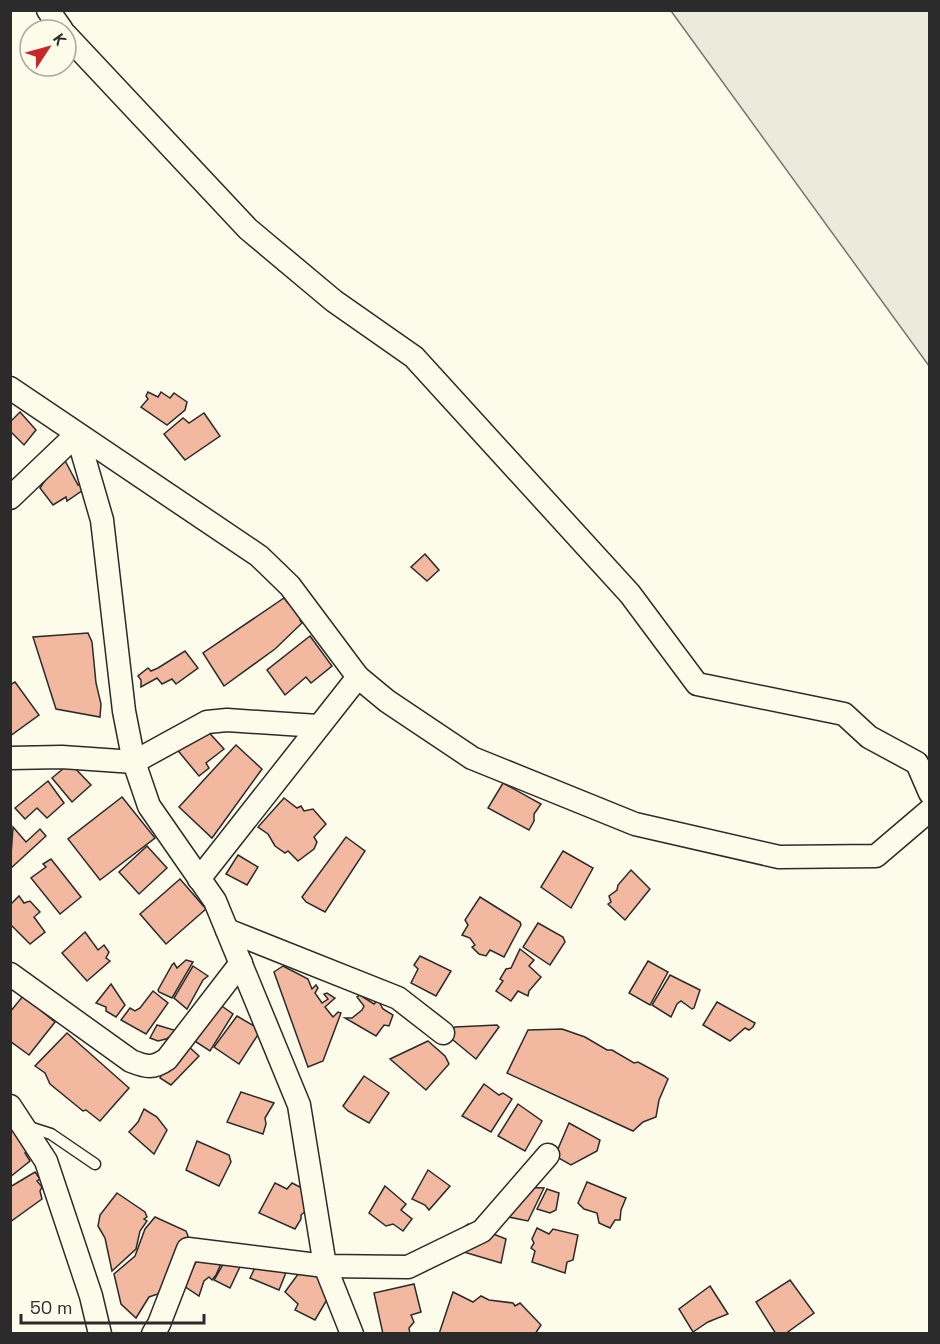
<svg xmlns="http://www.w3.org/2000/svg" width="940" height="1344" font-family="'Space Grotesk',sans-serif">
	<rect width="100%" height="100%" fill="#fdfbea"/>
	<path fill="#ecebdb" stroke="#74746e" stroke-width="1.5" d="M671 11H929V366Z"/>
	<g fill="#f2b8a0" stroke="#2b2b2b" stroke-width="1.5">
		<path d="M148 392 158 397 161 392 170 398 174 393 187 402 185 410 167 425 141 407 148 399 146 396Z"/>
		<path d="M20 412 36 430 24 445 10 431V422Z"/>
		<path d="M204 413 220 436 185 460 164 434 183 418 189 423Z"/>
		<path d="M62 455 78 485 82 482 86 488 67 501 66 497 53 505 40 488Z"/>
		<path d="M425 554 439 570 427 581 411 567Z"/>
		<path d="M284 598 288 603 293 600 304 617 300 620 302 623 275 649 224 686 203 653Z"/>
		<path d="M88 633 92 642 96 683 101 704 100 717 56 709 33 637Z"/>
		<path d="M310 636 332 666 311 683 306 677 285 695 267 670Z"/>
		<path d="M185 651 198 668 176 684 172 679 162 684 157 678 141 687V680L138 676 148 668 151 671 158 668Z"/>
		<path d="M15 682 39 715 10 736V685Z"/>
		<path d="M202 725 224 749 206 763 209 768 199 776 175 747Z"/>
		<path d="M236 745 262 769 212 838 179 807Z"/>
		<path d="M70 763 91 785 72 802 52 778Z"/>
		<path d="M48 781 64 803 47 818 37 808 25 819 15 808Z"/>
		<path d="M503 783 541 804 534 814V821L529 830 488 808Z"/>
		<path d="M122 797 155 838 100 880 68 839Z"/>
		<path d="M284 798 297 808 301 806 304 811 313 809 326 824 314 837 317 842 314 849 298 861 288 851 285 853 275 846 268 834 258 827Z"/>
		<path d="M13 827 26 842 40 829 46 836 10 869Z"/>
		<path d="M346 837 365 851 325 912 306 902 302 897Z"/>
		<path d="M147 846 167 868 139 894 119 872Z"/>
		<path d="M563 851 593 868 571 908 541 887Z"/>
		<path d="M238 855 258 867 247 885 226 874Z"/>
		<path d="M51 859 81 897 60 914 31 878 46 867 43 864Z"/>
		<path d="M631 870 650 889 625 920 608 904 611 902 609 896 617 890 618 885Z"/>
		<path d="M180 879 206 909 166 944 140 914Z"/>
		<path d="M19 896 24 903 30 901 40 912 34 917 45 932 30 944 10 924V905Z"/>
		<path d="M480 897 520 922 521 925 504 957 490 950 486 956 479 954 472 947 475 945 470 938 462 935 468 925 465 920Z"/>
		<path d="M538 923 563 937 565 942 550 965 523 947Z"/>
		<path d="M85 932 98 950 104 945 109 952 106 958 110 961 87 981 62 953Z"/>
		<path d="M520 949 534 960 529 966 541 977 529 991 528 996 518 991 511 1001 496 991 503 981 500 979 506 969 511 968Z"/>
		<path d="M420 956 451 971 436 996 411 983 418 969 414 965Z"/>
		<path d="M186 960 193 962 172 998 159 992 158 990 172 965 174 963 177 968Z"/>
		<path d="M648 961 668 972 650 1005 629 993Z"/>
		<path d="M193 966 208 976 203 980 187 1009 174 998Z"/>
		<path d="M283 966 308 979 312 989 316 985 318 988 315 993 322 1003 328 999 324 994 327 993 335 998 325 1007 333 1017 338 1012 341 1013 323 1061 308 1067 274 972Z"/>
		<path d="M670 975 700 990 694 1008 692 1009 681 1001 677 1004 671 1017 652 1005Z"/>
		<path d="M111 984 125 1005 116 1017 106 1011V1007L96 1003Z"/>
		<path d="M153 991 168 1003 146 1034 121 1020 130 1008 135 1011 140 1008Z"/>
		<path d="M360 995 374 1004 378 1000 383 1009 393 1015 389 1026 384 1025 376 1036 345 1018H352L362 1010 364 1006 357 997Z"/>
		<path d="M23 996 55 1022 29 1055 10 1041V1012Z"/>
		<path d="M216 1002 233 1014 210 1051 190 1038Z"/>
		<path d="M717 1002 755 1023 753 1027 749 1030 745 1028 730 1041 703 1025Z"/>
		<path d="M237 1016 261 1030 239 1064 214 1047Z"/>
		<path d="M157 1025 174 1030 175 1033 166 1039 158 1041 150 1038Z"/>
		<path d="M497 1025 499 1027 476 1059 447 1035 455 1027Z"/>
		<path d="M562 1029 585 1037 607 1050H612L634 1063 638 1062 664 1076 668 1079 659 1100 656 1117 643 1122 633 1131 507 1073 528 1030Z"/>
		<path d="M67 1033 129 1088 100 1121 86 1110 83 1111 50 1084 45 1073 35 1066Z"/>
		<path d="M428 1041 445 1056 449 1064 426 1090 390 1059Z"/>
		<path d="M187 1045 199 1056 171 1085 160 1078 167 1062Z"/>
		<path d="M364 1076 389 1093 369 1123 348 1111 343 1106Z"/>
		<path d="M484 1084 499 1095 503 1093 512 1099 491 1132 462 1116Z"/>
		<path d="M241 1092 274 1103 265 1118 266 1124 263 1134 227 1122Z"/>
		<path d="M518 1104 542 1121 525 1151 498 1136Z"/>
		<path d="M144 1109 157 1117 167 1130 154 1154 129 1132 138 1122Z"/>
		<path d="M569 1123 600 1140 597 1151 571 1165 555 1156Z"/>
		<path d="M15 1124 29 1150 25 1153 30 1161 10 1177V1128Z"/>
		<path d="M197 1141 229 1155 231 1162 219 1186 186 1170Z"/>
		<path d="M428 1170 450 1186 429 1210 425 1205 412 1199Z"/>
		<path d="M35 1172 40 1179 37 1181 42 1187 40 1191 42 1199 10 1222V1187Z"/>
		<path d="M587 1182 626 1198 621 1210 620 1220H615L610 1228 599 1223 597 1213 584 1209 578 1203Z"/>
		<path d="M275 1183 287 1189 292 1183 302 1188 308 1209 301 1215V1219L295 1229 259 1213Z"/>
		<path d="M385 1186 406 1204 401 1210 412 1219 403 1231 393 1224 386 1226 369 1213Z"/>
		<path d="M519 1187 544 1188 528 1221 499 1215Z"/>
		<path d="M547 1189 559 1193 556 1210 550 1213 537 1209Z"/>
		<path d="M117 1193 145 1212 147 1217 144 1219 147 1221 140 1231 136 1249 112 1271 105 1238 98 1226 100 1215Z"/>
		<path d="M155 1217 186 1231 188 1236 158 1294 149 1297 136 1318 121 1304 114 1274 135 1256 145 1229Z"/>
		<path d="M468 1224 506 1239 501 1263 457 1250 462 1229Z"/>
		<path d="M537 1228 549 1234 553 1229 578 1235 573 1260 567 1262 565 1273 532 1262 535 1251 531 1248 534 1243 532 1239Z"/>
		<path d="M216 1241 229 1246 216 1275 212 1280 209 1277 204 1281 199 1296 184 1286 205 1244Z"/>
		<path d="M232 1249 246 1254 230 1288 214 1280Z"/>
		<path d="M263 1251 287 1270 279 1290 250 1278Z"/>
		<path d="M304 1266 335 1286 315 1320 295 1310 298 1304 285 1292Z"/>
		<path d="M790 1280 814 1313 785 1334H776L756 1302Z"/>
		<path d="M414 1284 421 1312 411 1315 414 1322 409 1328 410 1334H383L374 1293Z"/>
		<path d="M710 1286 728 1314 708 1322 693 1332 679 1309Z"/>
		<path d="M453 1292 473 1302 481 1296 489 1300 513 1303 515 1306 520 1303 541 1325 535 1334H439Z"/>
	</g>
	<g fill="none" stroke-linecap="round" stroke-linejoin="round">
		<defs>
			<path id="service" d="M26 1126 51 1134 95 1164"/>
			<g id="minor">
				<path d="M48 10 62 30"/>
				<path d="M66 35 248 229 334 301 414 357 630 594 697 684 844 714 869 737 917 763 930 793"/>
				<path d="M10 388 259 556 290 586 358 677 387 701 472 758 635 824 779 857 876 856 930 810"/>
				<path d="M10 498 77 434 102 520 124 711 134 762 149 806 215 901 299 1105 325 1266 352 1334"/>
				<path d="M10 758 62 757 134 762 207 722 227 720 318 726"/>
				<path d="M199 879 358 677"/>
				<path d="M227 930 398 998 443 1033"/>
				<path d="M10 974 131 1061C146 1067 153 1069 167 1059L241 963"/>
				<path d="M10 1106 46 1161 91 1296 100 1334"/>
				<path d="M153 1334 159 1324 188 1249 325 1266 408 1267 482 1231 548 1155"/>
			</g>
		</defs>
		<use href="#service" stroke="#2b2b2b" stroke-width="13"/>
		<use href="#minor" stroke="#2b2b2b" stroke-width="25"/>
		<use href="#service" stroke="#fdfbea" stroke-width="10"/>
		<use href="#minor" stroke="#fdfbea" stroke-width="22"/>
	</g>
	<rect width="940" height="1344" fill="none" stroke="#2b2b2b" stroke-width="24"/>
	<g transform="translate(48 48) rotate(54)"><circle r="28" fill="#fdfbea" stroke="#a9a89e" stroke-width="1.5"/>
	<path d="M0-4.5L10 22L0 15L-10 22Z" fill="#c62828"/>
	<text y="-9" font-size="16" font-weight="bold" text-anchor="middle" fill="#2b2b2b">K</text>
	</g>
	<path d="M21 1314v9h183v-9" fill="none" stroke="#2b2b2b" stroke-width="3"/>
	<text x="30" y="1314" font-size="18" fill="#2b2b2b" stroke="#fdfbea" stroke-width="4.5" paint-order="stroke">50 m</text>
</svg>
